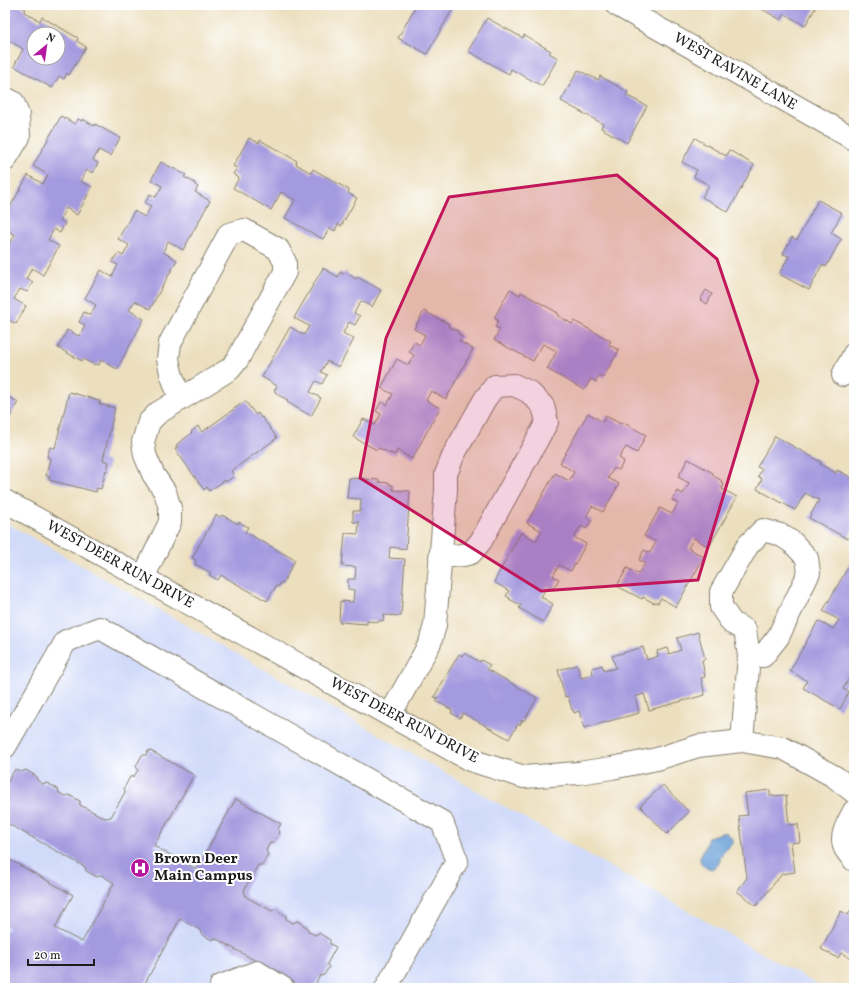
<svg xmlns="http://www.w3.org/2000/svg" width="859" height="993" font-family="Vollkorn,serif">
	<rect width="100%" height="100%" fill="#fff"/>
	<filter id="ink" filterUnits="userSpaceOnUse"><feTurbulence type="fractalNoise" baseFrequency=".025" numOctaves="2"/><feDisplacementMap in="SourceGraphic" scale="8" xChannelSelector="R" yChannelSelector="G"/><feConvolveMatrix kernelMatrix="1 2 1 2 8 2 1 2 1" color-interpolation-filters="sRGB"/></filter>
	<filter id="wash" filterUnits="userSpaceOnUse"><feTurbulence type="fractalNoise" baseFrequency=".012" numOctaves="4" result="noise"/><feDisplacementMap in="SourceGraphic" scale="16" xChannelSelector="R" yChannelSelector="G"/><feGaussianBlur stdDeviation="0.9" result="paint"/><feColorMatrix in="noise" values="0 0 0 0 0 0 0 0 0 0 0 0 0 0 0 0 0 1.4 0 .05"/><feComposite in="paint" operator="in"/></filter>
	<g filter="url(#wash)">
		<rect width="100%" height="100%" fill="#ecdfbe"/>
		<path fill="#d0daf9" d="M5 522 823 988H5Z"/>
		<path fill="#6aa1d8" stroke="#435e7a" d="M725 832 730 836 733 841C730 848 726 849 722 854 717 862 723 864 711 869L702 865C701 862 700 861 700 858 700 855 703 852 704 849 707 845 706 841 708 837Z"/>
		<g id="blocks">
			<g fill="#a49adf" fill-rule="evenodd">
				<path d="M5 5H18L26 9 24 12 40 21 42 17 78 38 77 41 86 47 69 75 67 73 64 79 59 76 52 88 14 66 23 49 10 41 5 49ZM34 34H58V58H34Z"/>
				<path d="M411 5H455L427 54 398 38 415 7Z"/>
				<path d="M755 5H817L805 26 785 14 781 20Z"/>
				<path d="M487 18 523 38 524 35 551 51 549 53 558 58 542 86 511 69 509 74 468 51Z"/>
				<path d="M578 70 598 80 600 76 628 92 626 95 647 106 627 143 601 128 603 124 561 101Z"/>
				<path d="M61 116 75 124 78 119 82 121 83 119 94 126 95 124 120 138 110 156 99 150 93 160 98 163 93 173 87 170 80 181 92 187 77 215 66 208 60 220 65 223 60 233 54 229 48 240 59 246 43 275 32 268 26 279 33 282 27 292 20 289 14 299 26 306 16 324 5 318V240L10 243 15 235 5 229V216L28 175 43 184 48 175 33 166Z"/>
				<path d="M249 138 259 143 260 140 297 161 296 164 311 173 313 169 349 190 348 193 357 198 341 226 338 224 335 231 330 228 323 239 285 218 295 200 281 192 271 210 233 188 239 178 233 174 237 168 233 166Z"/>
				<path d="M695 138 726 156 729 150 754 165 728 212 702 197 709 185 694 177 697 170 682 162Z"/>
				<path d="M161 162 186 175 184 177 195 183V185L198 187 195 192 210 201 183 250 168 241 163 252 177 260 150 309 135 301 129 310 144 319 117 369 101 360 99 365 96 364 95 365 83 359 82 361 58 348 67 330 79 336 85 325 79 322 84 312 90 315 96 305 85 298 101 270 112 277 118 265 112 262 118 253 123 256 129 245 118 239 134 211 145 217 151 206 145 203 150 194 156 197 162 186 151 180Z"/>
				<path d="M818 200 842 213 831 233 841 239 826 267 822 265 809 290 779 274 789 256 783 254 792 237 797 240Z"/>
				<path d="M323 268 338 277 340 272 343 274 345 272 356 279 357 277 381 290 372 307 361 301 354 313 360 316 355 325 349 322 343 333 354 339 339 367 327 361 321 372 327 375 322 384 316 381 310 392 321 398 311 416 287 402 288 400 276 394 277 393 274 391 277 386 262 377 290 327 304 335 309 326 294 318Z"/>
				<path d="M510 289 520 295 521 292 558 313 557 315 572 324 574 321 611 341 609 345 619 350 603 378 599 375 596 382 591 379 584 390 547 369 557 351 543 344 533 361 494 340 500 329 495 327 498 320 494 318Z"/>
				<path d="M706 290 712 294 707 304 700 300Z"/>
				<path d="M424 311 449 324 448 326 459 332 458 334 462 336 459 341 473 349 446 399 431 391 426 400 440 408 412 459 397 450 395 455 391 453V454L379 448 377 450 353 437 363 419 375 425 381 414 376 411 381 402 387 405 393 394 381 388 397 359 408 365 414 355 409 352 414 342 420 345 425 335 414 329Z"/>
				<path d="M69 392 94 399V400L100 401 99 404 115 408 103 460 109 462 107 471 106 470 101 489 97 488 96 492 49 480 50 477 46 476 50 458 47 457 50 447 55 448Z"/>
				<path d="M5 395 18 402 5 426Z"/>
				<path d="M245 401 256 415 258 413 261 418 262 417 277 438 231 471 234 476 226 482 225 480 209 491 207 487 204 490 175 449 178 447 176 445 192 433 191 432 198 426 202 432Z"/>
				<path d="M588 413 603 422 606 416 621 424 622 422 646 435 637 453 626 447 619 458 624 461 619 470 614 468 608 478 619 484 603 512 592 506 586 517 592 520 586 529 581 526 574 537 586 544 571 571 559 565 553 576 559 579 553 589 547 586 541 597 553 604 543 622 519 608 521 605 509 599 510 598 506 596 509 591 494 582 521 532 536 541 542 531 527 523 555 473 569 481 574 472 560 463Z"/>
				<path d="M775 436 821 462 820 464 836 473 837 470 854 479V529H853L848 539 809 518 819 500 805 493 795 510 757 489 762 479 758 476 762 469 757 467Z"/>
				<path d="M688 459 713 473 712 475 722 481 721 482 724 484 722 489 737 497 709 547 694 538 688 548 704 557 676 607 661 598 658 603 655 602 654 603 643 597 642 599 617 586 627 568 638 574 645 563 639 560 644 550 650 553 656 542 644 536 660 508 672 514 678 503 672 500 677 491 683 494 689 483 678 477Z"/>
				<path d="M349 478 379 480V482L390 483V485H393V490L410 491 406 549 390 547 389 558 405 559 401 616 384 615 383 621 380 620 379 622 367 621V624L339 622 340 601 353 602 354 590 348 589V579H355L356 567 342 566 345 533 358 534 359 522H353V511H360L361 499 347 498Z"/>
				<path d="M216 515 220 517 222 515 238 524 239 522 248 527 245 532 295 560 283 583 281 582 278 587 276 586 267 601 221 575 218 580 209 575 211 573 195 564 196 560 192 558Z"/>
				<path d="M851 562 854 564V669L843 689 849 692 840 709 803 688 807 681 790 671 818 621 833 629 839 620 823 611Z"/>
				<path d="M698 632 705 659 702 660 705 677 701 678 705 695 649 710 644 694 635 697 639 713 584 728 579 711 574 713 573 710H572L568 696 565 697 558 670 577 665 581 678 593 675 592 668 602 665 604 671 616 668 612 656 643 647 647 660 658 656 657 651 667 648 669 654 681 650 677 638Z"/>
				<path d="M464 653 480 662 481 660 490 665 487 669 537 698 524 721 522 720 520 725 518 724 509 739 463 713 460 718 451 713 452 710 436 701 438 698 434 697 459 654 462 656Z"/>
				<path d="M149 750 194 775 154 846 196 869 236 799 281 824 278 829 280 833 273 843H270L266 850 268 854 262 865H258L244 890 246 897 272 911 275 909 286 916V919L293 923 297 921 308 928V931L315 935 319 933 330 940V944L336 947 327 964 329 967 324 975 320 976 313 988H304L215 938 212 940 201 934 200 930 180 919 143 987 145 988H5V933L8 927 5 925V857L73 895 55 928 82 942 114 883 101 875 97 877 86 871 85 867 5 822V785H6L15 769 21 772 26 770 36 776 37 780 43 784 47 783 58 789 59 793 65 796 69 795 80 801V805L105 818 111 817 125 792 124 788 130 777 134 776 138 770 136 766 142 755H146Z"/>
				<path d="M663 785 689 812 667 834 640 806Z"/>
				<path d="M770 790V796L786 795 789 825 798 824 800 842 791 843 795 872 782 874 756 906 737 891 747 878 739 816 748 815 745 793Z"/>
				<path d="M854 905V960L841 953 838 958 821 949 841 911 848 915Z"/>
			</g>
		</g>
	</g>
	<g filter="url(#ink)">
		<use href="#blocks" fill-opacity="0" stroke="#847e6d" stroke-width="1"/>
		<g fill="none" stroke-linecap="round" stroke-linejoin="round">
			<defs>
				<g id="minor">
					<path d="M617 5 854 139"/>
					<path d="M5 98 13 102 18 115 19 137 5 160"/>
					<path d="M843 375 854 354"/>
					<path d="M5 501 470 760 524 777 578 773 612 768 657 759 698 746 742 741 783 748 835 777 854 792"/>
					<path d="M143 578 170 522V508L165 492 153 474 145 455 143 442 149 422 158 413 230 369 238 359 244 347 285 272V262L278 249 244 230 229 234 170 343 168 359 171 373 180 399"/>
					<path d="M390 715 430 643 435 625 446 490V474L454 454 485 399 495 386 514 385 529 392 543 406 547 422 481 541 471 553 463 555 440 557"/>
					<path d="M742 741 749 656 745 630 732 623 721 607V592L748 545 763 530 781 535 793 543 807 558 809 573 778 637 763 656H749"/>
					<path d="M5 747 66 641 100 628 442 822 457 861 386 988"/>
					<path d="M854 811C848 822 838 838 846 850 848 853 851 857 854 860"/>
					<path d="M221 988V986L257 972 283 988"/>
				</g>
			</defs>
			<use href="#minor" stroke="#847e6d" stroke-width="24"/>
			<use href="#minor" stroke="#fff" stroke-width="22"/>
		</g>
	</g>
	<path fill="#c2185b" fill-opacity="0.2" stroke="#c2185b" stroke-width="3" stroke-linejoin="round" d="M617 175 717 259 758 381 698 580 541 591 360 478 386 338 449 197Z"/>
	<defs>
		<symbol id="hospital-disc" viewBox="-11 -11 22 22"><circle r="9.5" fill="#b5179e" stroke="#fff"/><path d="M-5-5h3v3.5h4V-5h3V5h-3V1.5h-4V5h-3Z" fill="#fff"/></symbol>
	</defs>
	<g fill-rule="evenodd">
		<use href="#hospital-disc" x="129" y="857" width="22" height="22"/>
	</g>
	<g text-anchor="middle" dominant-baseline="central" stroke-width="4" stroke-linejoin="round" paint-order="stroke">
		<g font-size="15" fill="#1c1c1c" stroke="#fff">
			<text transform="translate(735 72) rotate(30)">WEST RAVINE LANE</text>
			<text transform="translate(120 565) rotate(29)">WEST DEER RUN DRIVE</text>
			<text transform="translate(404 721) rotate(28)">WEST DEER RUN DRIVE</text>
		</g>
		<g font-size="15" font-weight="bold" fill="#1c1c1c" stroke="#fff" text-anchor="start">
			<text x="154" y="859">Brown Deer<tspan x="154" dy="17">Main Campus</tspan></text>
		</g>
	</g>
	<rect width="859" height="993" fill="none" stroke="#fff" stroke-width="20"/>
	<g transform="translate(46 46) rotate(29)"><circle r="19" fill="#ffffff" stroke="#a4a4a4"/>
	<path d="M0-3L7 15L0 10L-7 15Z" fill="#b5179e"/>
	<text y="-6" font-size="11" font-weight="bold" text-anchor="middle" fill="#1c1c1c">N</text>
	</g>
	<path d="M28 959v6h66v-6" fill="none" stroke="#1c1c1c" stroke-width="2"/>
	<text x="34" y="959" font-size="12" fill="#1c1c1c" stroke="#ffffff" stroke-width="3" paint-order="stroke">20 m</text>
</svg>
